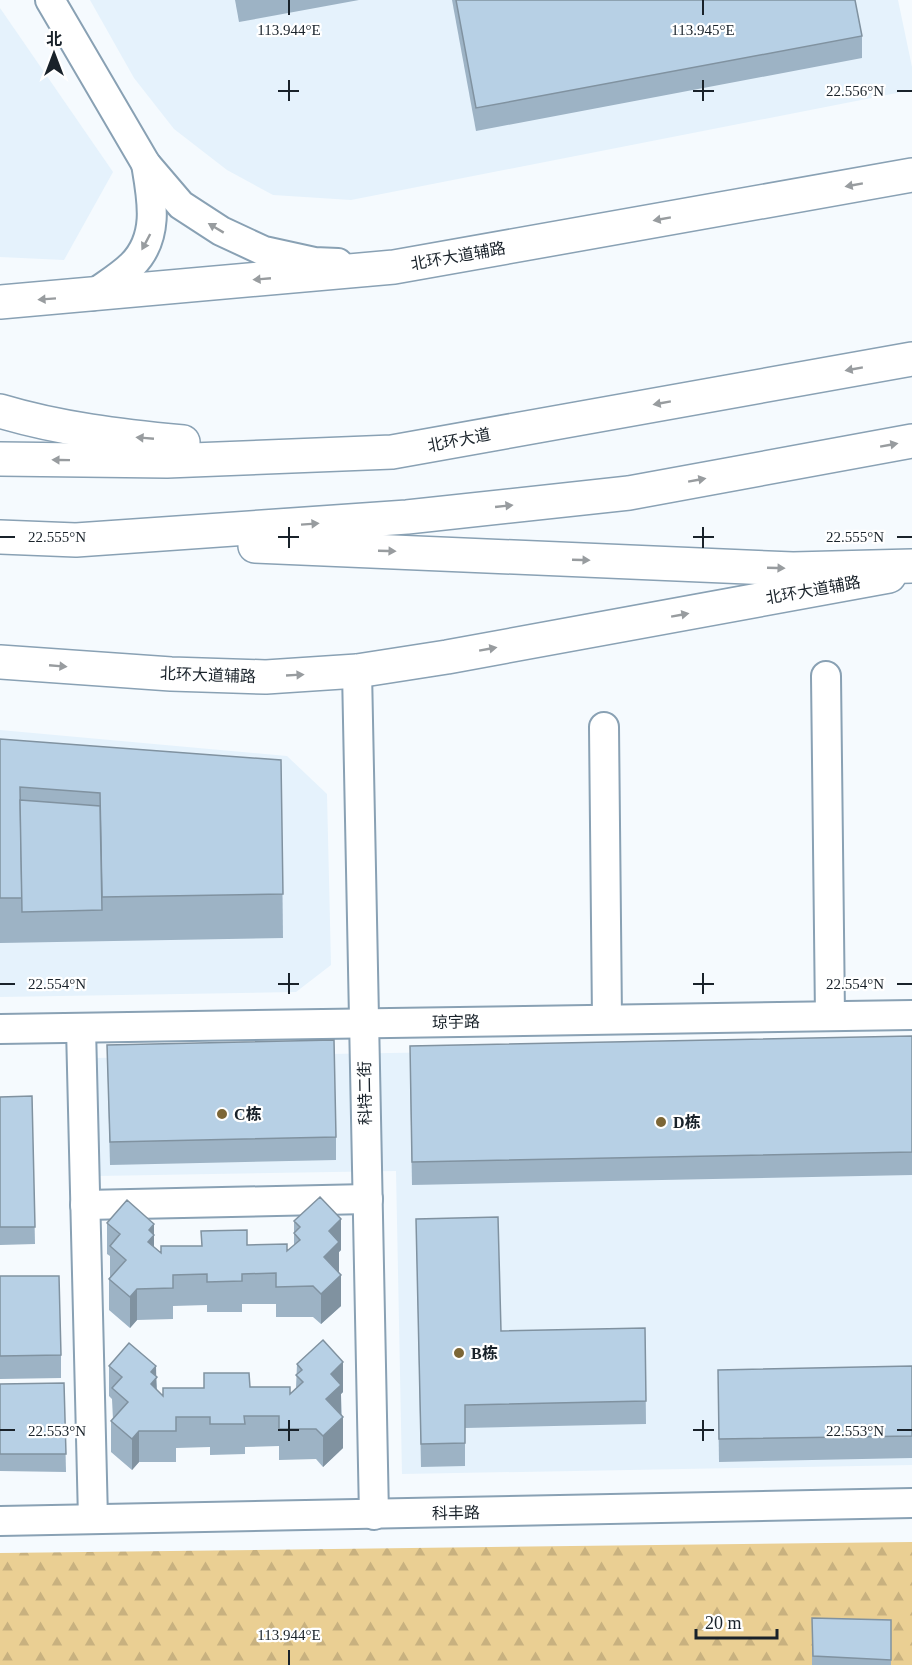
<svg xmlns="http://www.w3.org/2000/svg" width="912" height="1665" font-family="'Times New Roman','Noto Sans SC',serif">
	<defs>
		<pattern id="forest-firs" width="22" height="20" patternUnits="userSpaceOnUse" patternTransform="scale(1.5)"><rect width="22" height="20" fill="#eacf93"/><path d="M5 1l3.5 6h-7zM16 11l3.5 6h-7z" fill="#c8b17f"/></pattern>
	</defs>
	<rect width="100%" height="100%" fill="#f5fafe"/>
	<g fill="#e5f2fc">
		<path d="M90 0H898L912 67V90L351 200 273 195 227 170 174 129 134 78Z"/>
		<path d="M0 8 113 172 64 260 0 257Z"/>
		<path d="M0 730 287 756 327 794 331 965 296 992 0 997Z"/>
		<path d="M912 1044V1465L402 1474 396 1171 97 1176 95 1058Z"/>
	</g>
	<path fill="url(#forest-firs)" d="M912 1542V1665H0V1553Z"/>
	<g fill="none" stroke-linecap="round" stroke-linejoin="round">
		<defs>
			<g id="minor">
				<path d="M50 0 146 164 181 205 221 231 264 251 314 262 338 263"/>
				<path d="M91 296C104 286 120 277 132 265 160 237 152 199 146 164"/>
				<path d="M357 671 374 1515"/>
				<path d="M826 676 830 1016"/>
				<path d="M604 727 607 1019"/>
				<path d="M81 1028 93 1519"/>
				<path d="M0 1029 912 1015"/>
				<path d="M85 1205 368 1199"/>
				<path d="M0 1521 912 1503"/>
			</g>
			<g id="major">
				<path d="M0 302 394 267 912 175"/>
				<path d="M0 662 171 674 266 677 357 671 447 657 889 576"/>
			</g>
			<g id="highway">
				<path d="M0 411C60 429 121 436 183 442"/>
				<path d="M0 459 167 461 392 452 912 359"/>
				<path d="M0 537 76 540 407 517 629 493 912 441"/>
				<path d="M255 546 793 569 912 566"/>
			</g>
		</defs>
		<use href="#minor" stroke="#89a1b4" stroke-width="32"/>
		<use href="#major" stroke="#89a1b4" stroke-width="36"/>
		<use href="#highway" stroke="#89a1b4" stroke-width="36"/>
		<use href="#minor" stroke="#fff" stroke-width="28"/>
		<use href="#major" stroke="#fff" stroke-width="33"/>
		<use href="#highway" stroke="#fff" stroke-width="33"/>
	</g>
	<g fill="#9db3c5">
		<path d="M235 0H359L239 22Z"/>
		<path d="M452 0H855L862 36V58L476 131Z"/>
		<path d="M0 739 281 760 283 938 0 943Z"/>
		<path d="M912 1036V1175L412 1185 410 1069Z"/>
		<path d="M107 1045 336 1137V1160L110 1165Z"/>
		<path d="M32 1096 35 1244 0 1245V1097Z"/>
		<path d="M416 1219 501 1331 645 1328 646 1424 465 1428V1466L421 1467Z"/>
		<path d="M294 1221 341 1250 339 1252V1273L341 1306 321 1324 313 1317H276V1304H242V1312H207V1305L173 1306V1319L137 1320 130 1328 109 1310V1279L110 1277V1256L107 1254V1223L154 1234V1247L161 1253 247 1245 287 1251 294 1246Z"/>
		<path d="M0 1276 61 1355V1378L0 1379Z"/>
		<path d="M297 1364 343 1392 341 1394 343 1448 323 1467 316 1459 279 1460V1446L245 1447V1454L210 1455V1447L176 1448V1462H139L132 1470 111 1452V1421L113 1420 112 1399 109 1396V1366L156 1377 157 1390 163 1396 250 1387 290 1394 296 1388Z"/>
		<path d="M912 1366V1458L719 1462 718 1393Z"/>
		<path d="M64 1383 66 1472 0 1471V1384Z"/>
		<path d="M812 1618 891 1620V1665H812Z"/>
	</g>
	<g fill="#8092a0">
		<path d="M341 1219V1250L339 1252V1273L324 1257 329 1231Z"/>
		<path d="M154 1224V1265L148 1242 149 1230Z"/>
		<path d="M341 1275V1306L321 1324V1294Z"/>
		<path d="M137 1289V1320L130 1328V1297Z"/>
		<path d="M343 1362V1392L341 1394V1416L326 1399 331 1374Z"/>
		<path d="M156 1366 157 1408 151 1415V1372Z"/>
		<path d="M343 1417V1448L323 1467V1436Z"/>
		<path d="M139 1431V1462L132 1470V1439Z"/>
	</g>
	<g fill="#b7d0e5" stroke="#8092a0" stroke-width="1.5">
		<path d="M456 0H855L862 36 476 108Z"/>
		<path d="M0 739 281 760 283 894 102 897 100 793 20 787 22 898H0Z"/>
		<path d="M20 800 100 806 102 910 22 912Z"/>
		<path d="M912 1036V1152L412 1162 410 1046Z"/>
		<path d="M334 1040 336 1137 110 1142 107 1045Z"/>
		<path d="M32 1096 35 1227H0V1097Z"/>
		<path d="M320 1197 341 1219 329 1231 339 1242 324 1257 341 1275 321 1294 313 1286 276 1287V1273L242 1274V1281L207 1282V1274L173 1275V1288L137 1289 130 1297 109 1279 126 1260 110 1246 120 1234 107 1223 127 1200 154 1224 149 1230 154 1235 148 1242 161 1253V1246H202L201 1231 247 1230V1245L287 1244V1251L300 1240 294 1233 300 1227 294 1221Z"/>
		<path d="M498 1217 501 1331 645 1328 646 1401 465 1405V1443L421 1444 416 1219Z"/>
		<path d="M0 1276H59L61 1355 0 1356Z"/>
		<path d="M323 1340 343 1362 331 1374 341 1385 326 1399 343 1417 323 1436 316 1429H279V1416H244L245 1424H210V1417H176V1431H139L132 1439 111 1421 128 1402 112 1388 122 1377 109 1366 129 1343 156 1366 151 1372 157 1377 151 1384 163 1396V1388H204V1373H249L250 1387H290V1394L303 1382 296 1375 302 1370 297 1364Z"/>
		<path d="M912 1366V1436L719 1439 718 1370Z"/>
		<path d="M64 1383 66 1454H0V1384Z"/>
		<path d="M812 1618 891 1620V1660L813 1656Z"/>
	</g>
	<defs><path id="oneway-solid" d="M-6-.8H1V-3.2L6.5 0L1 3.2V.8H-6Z" transform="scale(1.5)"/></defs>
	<g fill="#989c9f">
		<use href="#oneway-solid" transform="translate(854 185) rotate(170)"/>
		<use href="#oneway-solid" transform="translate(662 219) rotate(170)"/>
		<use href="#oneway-solid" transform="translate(216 228) rotate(-149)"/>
		<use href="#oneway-solid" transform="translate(146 242) rotate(118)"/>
		<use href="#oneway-solid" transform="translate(262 279) rotate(175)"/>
		<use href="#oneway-solid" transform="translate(47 299) rotate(176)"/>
		<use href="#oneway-solid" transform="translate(854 369) rotate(170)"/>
		<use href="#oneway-solid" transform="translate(662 403) rotate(170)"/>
		<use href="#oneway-solid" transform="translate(145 438) rotate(-175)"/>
		<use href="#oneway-solid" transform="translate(889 445) rotate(-10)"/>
		<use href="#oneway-solid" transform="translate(61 460) rotate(-179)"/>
		<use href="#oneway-solid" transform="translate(697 480) rotate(-10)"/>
		<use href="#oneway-solid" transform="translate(504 506) rotate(-6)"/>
		<use href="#oneway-solid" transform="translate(310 524) rotate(-4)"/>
		<use href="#oneway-solid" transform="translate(387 551) rotate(2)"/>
		<use href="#oneway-solid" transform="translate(581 560) rotate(2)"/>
		<use href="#oneway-solid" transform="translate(776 568) rotate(2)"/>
		<use href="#oneway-solid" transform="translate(680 615) rotate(-10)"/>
		<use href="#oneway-solid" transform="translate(488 649) rotate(-10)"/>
		<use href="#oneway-solid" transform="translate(58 666) rotate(5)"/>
		<use href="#oneway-solid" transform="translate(295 675) rotate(-3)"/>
	</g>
	<path fill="none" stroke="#19222a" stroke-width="2" d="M289 0V15M703 0V15M289 80V101M703 80V101M278 91H299M693 91H714M897 91H912M289 527V548M703 527V548M0 537H15M278 537H299M693 537H714M897 537H912M289 973V994M703 973V994M0 984H15M278 984H299M693 984H714M897 984H912M289 1420V1441M703 1420V1441M0 1430H15M278 1430H299M693 1430H714M897 1430H912M289 1650V1665"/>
	<g fill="#7c6636" stroke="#fff" stroke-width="2">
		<circle cx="222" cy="1114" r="6"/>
		<circle cx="661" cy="1122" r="6"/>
		<circle cx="459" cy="1353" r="6"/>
	</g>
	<g text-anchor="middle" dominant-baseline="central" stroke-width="4.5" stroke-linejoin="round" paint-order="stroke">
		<g font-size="16" fill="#19222a" stroke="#fff">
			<text transform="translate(458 256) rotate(-10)">北环大道辅路</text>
			<text transform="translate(459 440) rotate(-11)">北环大道</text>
			<text transform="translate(813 590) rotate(-10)">北环大道辅路</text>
			<text transform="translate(208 675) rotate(2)">北环大道辅路</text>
			<text transform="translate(456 1022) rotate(-1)">琼宇路</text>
			<text transform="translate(365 1093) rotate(-91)">科特二街</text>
			<text transform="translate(456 1513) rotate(-1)">科丰路</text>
		</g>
		<g font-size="16" font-weight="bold" fill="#19222a" stroke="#fff" text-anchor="start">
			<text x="234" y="1114">C栋</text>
			<text x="673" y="1122">D栋</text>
			<text x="471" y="1353">B栋</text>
		</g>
	</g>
	<g font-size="15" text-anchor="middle" fill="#19222a" stroke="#fff" stroke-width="4.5" stroke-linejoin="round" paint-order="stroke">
		<text x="289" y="35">113.944°E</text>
		<text x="703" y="35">113.945°E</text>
		<text x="855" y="96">22.556°N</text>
		<text x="57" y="542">22.555°N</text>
		<text x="855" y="542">22.555°N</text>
		<text x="57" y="989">22.554°N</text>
		<text x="855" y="989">22.554°N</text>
		<text x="57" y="1436">22.553°N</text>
		<text x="855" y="1436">22.553°N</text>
		<text x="289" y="1640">113.944°E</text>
	</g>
	<g transform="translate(54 54)" stroke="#ffffff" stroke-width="4.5" paint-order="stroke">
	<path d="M0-4.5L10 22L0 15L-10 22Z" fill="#19222a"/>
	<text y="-9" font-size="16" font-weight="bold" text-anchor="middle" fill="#19222a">北</text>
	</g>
	<path d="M696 1629v9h81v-9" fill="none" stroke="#19222a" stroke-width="3"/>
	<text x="705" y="1629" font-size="18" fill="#19222a" stroke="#ffffff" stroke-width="4.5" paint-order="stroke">20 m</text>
</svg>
